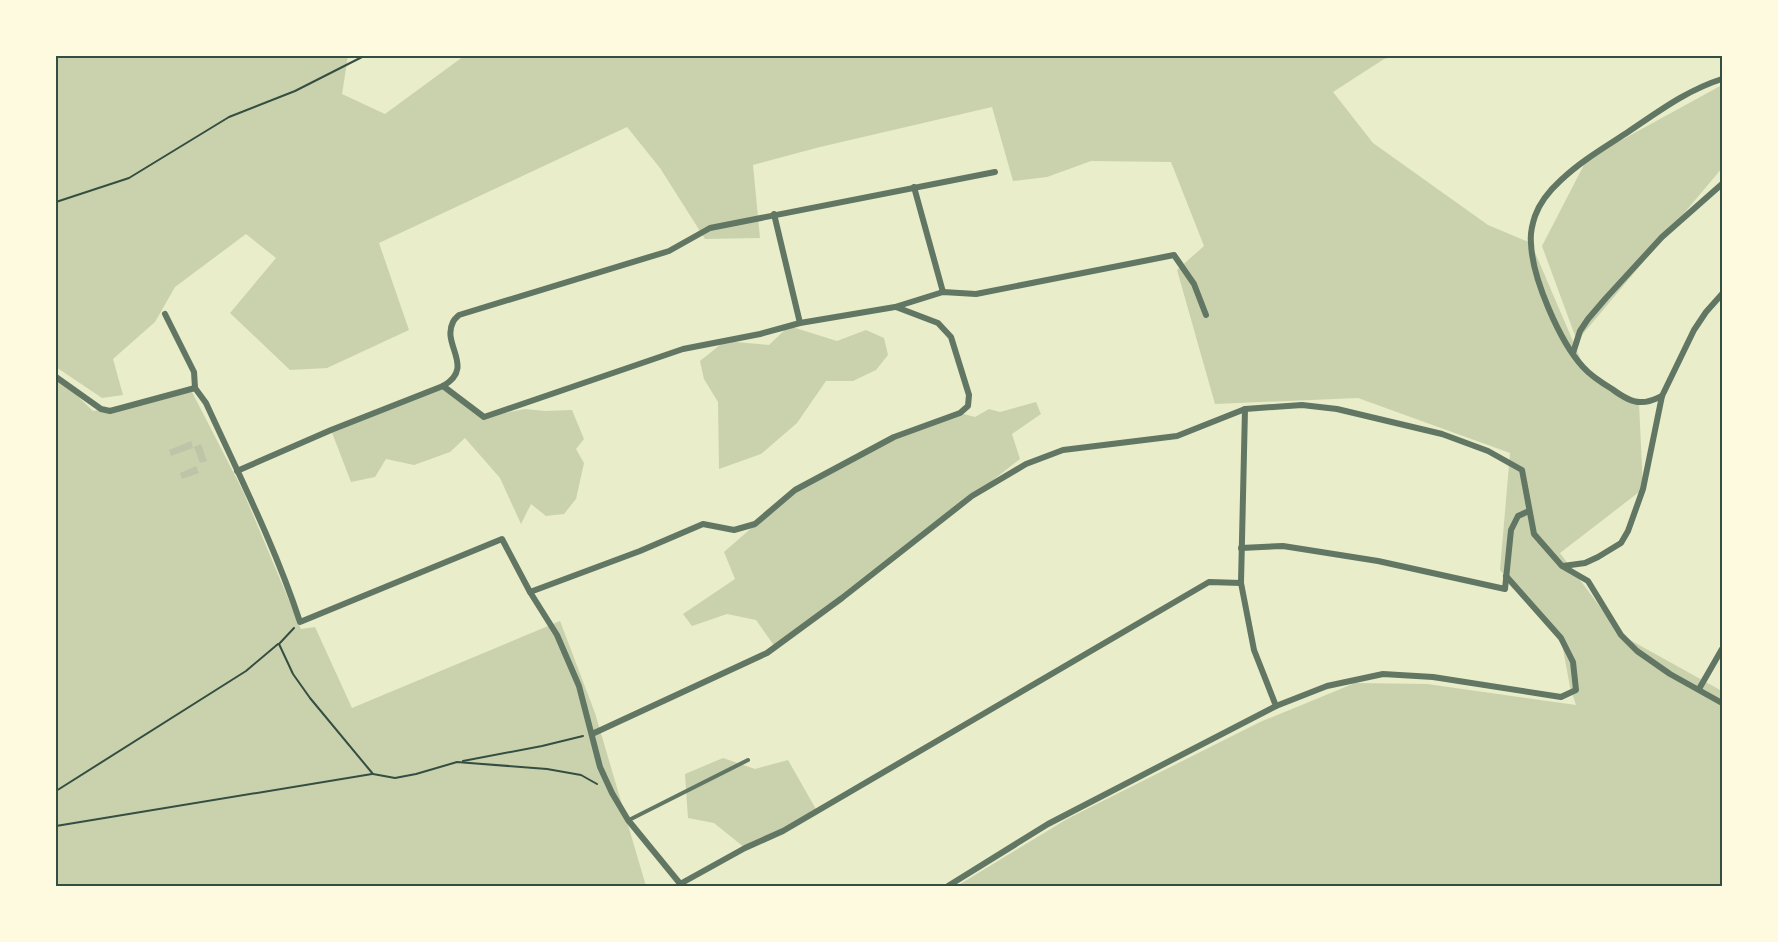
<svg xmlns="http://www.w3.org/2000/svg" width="1778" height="942" font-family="'Golos Text',sans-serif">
	<rect width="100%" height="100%" fill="#e9edc9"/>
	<g fill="#cad2ad">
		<path d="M56 56H348L342 94 385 114 464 56H1396L1384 59 1333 92 1373 143 1488 225 1531 243 1584 367 1639 403 1643 489 1560 553 1621 635 1722 691V886H957L1067 819 1260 722 1355 683 1427 684 1576 705 1570 687 1561 638 1500 570 1510 453 1358 398 1215 404 1177 270 1204 246 1171 162 1091 161 1047 177 1013 181 992 107 820 147 753 165 760 238 705 239 660 168 627 127 379 243 409 330 327 368 290 370 230 313 276 258 246 234 175 287 155 322 113 359 123 395 102 398 56 367Z"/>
		<path d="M1722 85V168L1577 341 1542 246 1587 159Z"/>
		<path d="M789 326 837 341 866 330 884 338 888 355 876 370 853 381H826L797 423 761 454 719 469 718 402 704 379 700 361 725 341 769 345Z"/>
		<path d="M56 377 62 381 93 411 192 392 243 491 301 629 315 627 352 708 560 621 595 713 646 886H56Z"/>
		<path d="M443 386 484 417 525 409 545 411 572 410 584 439 576 449 584 463 576 499 564 514 546 516 531 504 521 524 500 478 465 438 450 452 414 465 386 459 375 477 351 482 331 430Z"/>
		<path d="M1036 402 1041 414 1012 434 1020 459 842 598 775 647 756 620 727 614 692 626 683 614 735 579 724 552 795 490 894 437 960 413 975 417 989 409 1000 412Z"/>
		<path d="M723 758 755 769 788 760 817 811 745 848 714 823 688 818 685 774Z"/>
	</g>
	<g fill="#bcc5a7">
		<path d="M191 441 193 448 171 456 169 450Z"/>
		<path d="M201 444 207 461 200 463 194 447Z"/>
		<path d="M196 466 199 473 182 479 180 473Z"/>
	</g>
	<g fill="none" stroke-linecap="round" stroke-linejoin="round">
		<g stroke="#344e41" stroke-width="2">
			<path d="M56 202 129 178 229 117 295 91 364 56"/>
			<path d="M294 628 279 644 293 674 310 698 373 774 395 778 416 774 457 762 547 769 581 775 597 784"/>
			<path d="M463 761 542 746 583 736"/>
			<path d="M56 791 246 671 278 644"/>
			<path d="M56 826 372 774"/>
		</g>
		<path stroke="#617663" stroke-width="4" d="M629 820 748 760"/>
		<g stroke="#617663" stroke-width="6">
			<path d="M914 187 943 292"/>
			<path d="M774 214 800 323"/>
			<path d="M165 314 194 372 195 388"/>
			<path d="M1573 353 1580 331 1588 319 1606 298 1662 237 1722 184"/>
			<path d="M56 377 101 409 110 411 195 388 206 403C239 475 275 546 300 622L502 539 530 592 557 635 579 686 600 767 612 793 628 820 682 886"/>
			<path d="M443 386 484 417 683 349 760 334 800 323 895 307 943 292 976 294 1174 255 1194 284 1206 315"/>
			<path d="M1662 396C1655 399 1648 403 1640 402 1630 402 1620 395 1612 389 1602 383 1591 376 1583 367 1560 342 1532 278 1531 243 1530 234 1532 225 1535 216 1540 202 1550 190 1561 180 1581 161 1605 147 1628 132 1658 112 1687 90 1722 79"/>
			<path d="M237 471 331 430 443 386C476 367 441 345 453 322 454 319 457 317 459 315L669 251 710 228 995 172"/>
			<path d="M1241 548 1283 546 1378 561 1505 589 1511 530 1518 516 1529 511"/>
			<path d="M1563 566 1585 563 1598 557 1621 543 1628 531 1643 489 1662 396 1694 330 1706 312 1722 294"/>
			<path d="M530 592 640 551 703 524 734 530 755 524 795 490 894 437 960 413 968 406 969 395 951 337 938 323 896 307"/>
			<path d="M1699 689 1722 649"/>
			<path d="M1276 706 1327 686 1383 674 1433 677 1561 697 1576 690 1573 662 1561 638 1506 576"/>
			<path d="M592 734 767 653 842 598 972 496 1026 464 1063 450 1177 436 1245 409 1302 405 1337 409 1442 434 1488 451 1522 470 1534 534 1562 566 1588 581 1621 635 1637 651 1670 674 1722 703"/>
			<path d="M680 884 745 848 783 831 1209 582 1241 583 1245 409"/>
			<path d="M948 886 1048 824 1276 706 1254 650 1241 583"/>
		</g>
	</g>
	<rect width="1778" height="942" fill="none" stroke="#fefae0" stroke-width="114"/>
	<rect x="57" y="57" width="1664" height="828" fill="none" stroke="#344e41" stroke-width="2"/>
</svg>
